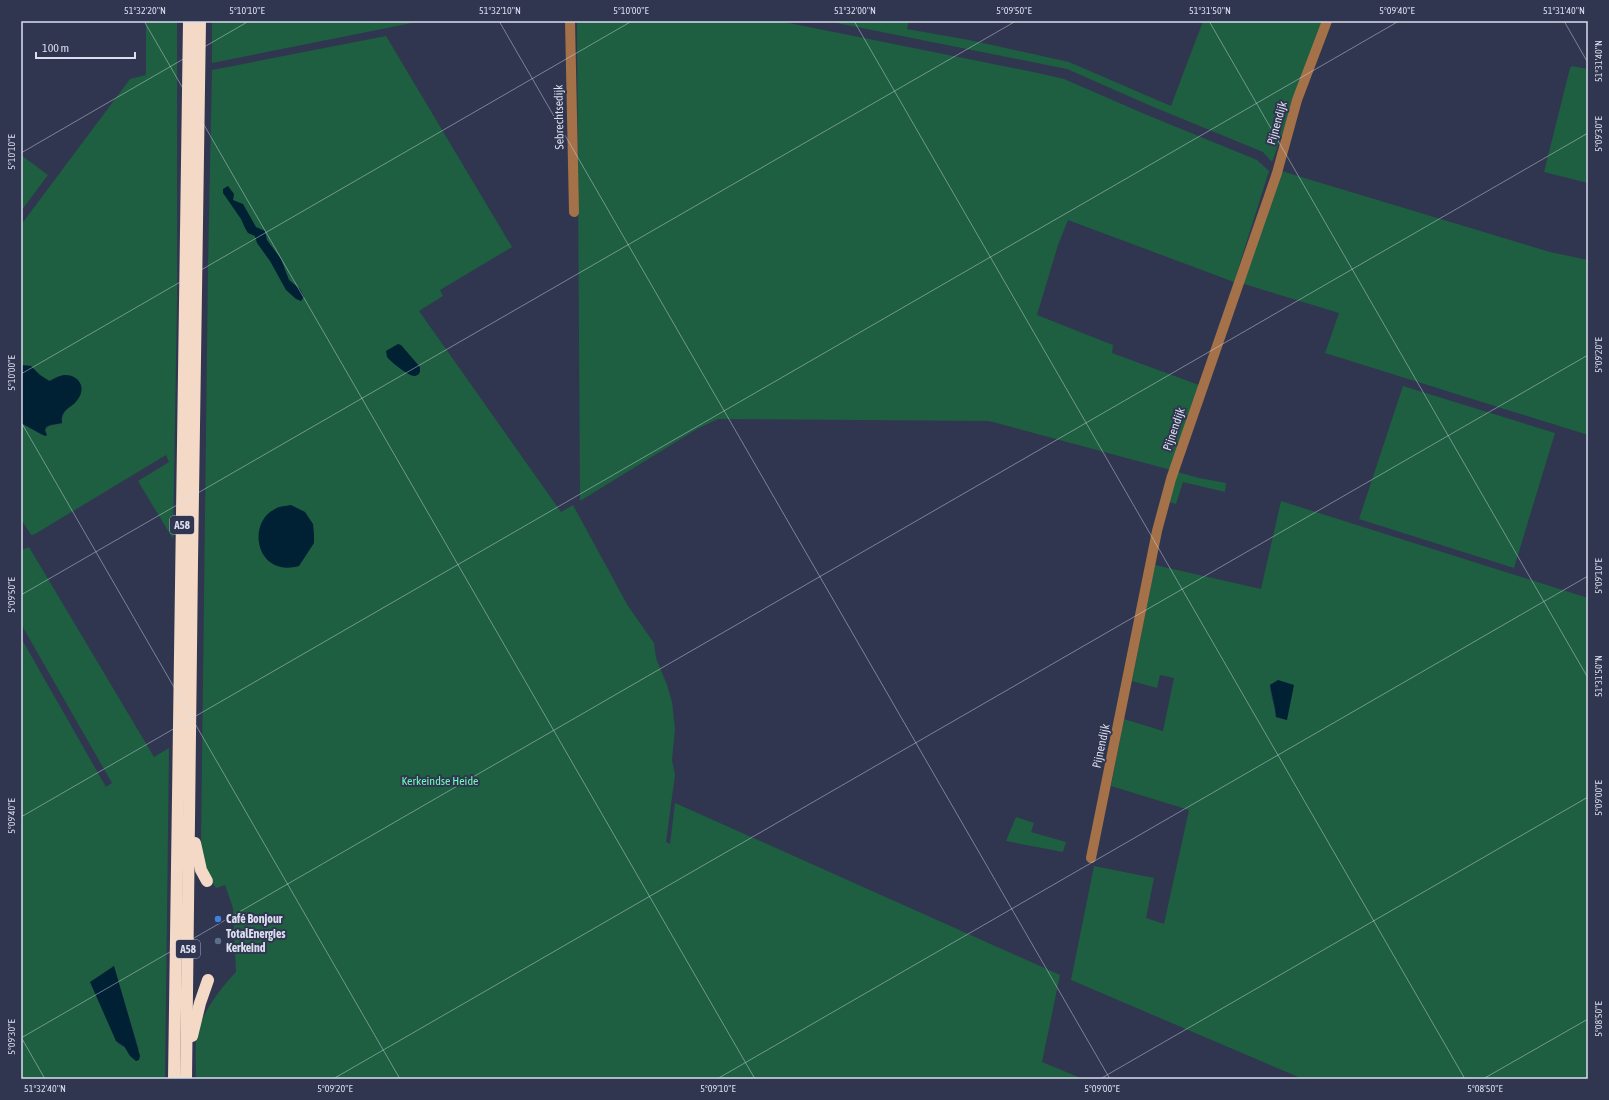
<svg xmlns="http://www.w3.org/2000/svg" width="1609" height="1100" font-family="'Asap Condensed',sans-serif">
	<rect width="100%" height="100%" fill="#30364f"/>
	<g fill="#1d5f40" fill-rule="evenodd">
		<path d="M146 21H177V300L173 539 138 481 169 462 166 455 35 534 31 535 21 519V423L42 435C49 423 49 427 62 423 61 414 67 408 75 403L58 376 50 381 40 375 31 366 21 365V225L130 79 146 75Z"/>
		<path d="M212 21H422L212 63Z"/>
		<path d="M577 21H779L1038 73 1064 79 1147 115 1257 160 1269 171 1234 282 1068 220 1058 245 1037 315 1113 345 1112 353 1199 385 1171 470 989 421 718 419 697 429 580 501Z"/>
		<path d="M827 21H909L907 29 969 40 1069 62 1171 106 1203 21H1323L1272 162 1263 152 1151 106 1067 69Z"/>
		<path d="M386 36 512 247 440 290 443 296 419 311 561 512 573 505 628 606 654 643 656 658 667 685 672 702 675 729 672 760 675 775 666 842 670 844 675 803 1060 975 1042 1062 1083 1079H196C196 1067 195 1054 196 1041 199 1016 219 990 236 972L233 908 225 885 216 888 207 875 201 846 208 268 212 70Z"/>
		<path d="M1572 66 1588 69V183L1544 172 1570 68Z"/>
		<path d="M21 155 48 175 21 211Z"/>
		<path d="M1278 170 1550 252 1588 260V435L1325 353 1339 313 1241 283Z"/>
		<path d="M1403 386 1555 433 1514 568 1359 519Z"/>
		<path d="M1177 472 1199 478 1226 483 1225 492 1183 482 1176 504 1169 502Z"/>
		<path d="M1281 501 1588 598V1079H1303L1071 980 1094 866 1154 878 1146 918 1164 924 1189 810 1111 786 1124 719 1163 731 1174 678 1160 675 1157 688 1132 681 1155 565 1261 589ZM1272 683 1287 720 1276 717C1275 706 1270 696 1270 685Z"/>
		<path d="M29 547 154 757 169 748 165 1079H21V638L106 787 112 783 21 624V550ZM113 967H114L139 1050C129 1049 120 1048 115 1039Z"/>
		<path d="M1016 817 1034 823 1031 832 1066 842 1063 852 1006 841Z"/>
	</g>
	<g fill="#002133">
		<path d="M228 186 234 194 233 200 243 204 256 227 265 231 267 240 281 259 289 280 300 289 304 297 301 301 296 299 286 290 270 261 257 243 255 236 248 233 245 228 241 219 223 193V189Z"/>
		<path d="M398 344 401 345 420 367V372C419 374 418 375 415 376 409 377 390 361 387 357L386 351Z"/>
		<path d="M21 365 31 366 40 375 49 381C55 379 58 376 64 375 78 374 87 387 78 399 72 409 60 408 62 423L50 425 46 427 45 430 47 435 45 436 21 423Z"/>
		<path d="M291 505 305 512 313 524 314 534V543L299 566C256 578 246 523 275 509 279 506 286 506 291 505Z"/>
		<path d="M1278 680 1294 685 1287 720 1276 717 1275 708 1270 685Z"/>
		<path d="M114 966 140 1056 139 1060 136 1061 130 1056 124 1046 116 1041 90 982Z"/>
	</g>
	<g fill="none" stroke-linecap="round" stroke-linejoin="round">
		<g stroke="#a47149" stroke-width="10">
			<path d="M570 21 574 212"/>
			<path d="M1091 858 1157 531 1171 479 1277 173 1297 100 1327 21"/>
		</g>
		<g stroke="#f3d9c6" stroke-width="12">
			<path d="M195 843 201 870 207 881"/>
			<path d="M192 1036 200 1003 208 980"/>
			<path d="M174 1079 189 21"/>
			<path d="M186 1079 192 562 200 21"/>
		</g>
	</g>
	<path fill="none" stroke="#dadeef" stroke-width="1" stroke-opacity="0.45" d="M144 21 755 1079M499 21 1110 1079M854 21 1465 1079M1209 21 1588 678M1564 21 1588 63M21 153 249 21M21 374 632 21M21 422 400 1079M21 595 1016 21M21 817 1399 21M21 1037 45 1079M21 1038 1588 133M333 1079 1588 355M717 1079 1588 576M1100 1079 1588 797M1483 1079 1588 1019"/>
	<circle fill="#3f7fe0" stroke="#30364f" stroke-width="1.5" cx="218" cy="919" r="4"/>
	<circle fill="#5c6f8a" stroke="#30364f" stroke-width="1.5" cx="218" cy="941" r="4"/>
	<g text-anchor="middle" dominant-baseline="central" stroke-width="4" stroke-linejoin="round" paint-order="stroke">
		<g fill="#30364f" stroke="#a7acbf" stroke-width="1">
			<rect x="170" y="516" width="24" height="18" rx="3"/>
			<rect x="176" y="940" width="24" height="18" rx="3"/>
		</g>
		<g font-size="11" font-weight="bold" fill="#dadeef">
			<text x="182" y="525">A58</text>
			<text x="188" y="949">A58</text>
		</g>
		<g font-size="12" fill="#dadeef" stroke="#30364f">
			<text transform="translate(559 117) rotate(-91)">Sebrechtsedijk</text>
			<text transform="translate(1277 123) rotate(-74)">Pijnendijk</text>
			<text transform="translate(1174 429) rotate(-71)">Pijnendijk</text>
			<text transform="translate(1101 746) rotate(-78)">Pijnendijk</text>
		</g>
		<g font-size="12" fill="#6efdb7" stroke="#30364f">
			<text x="440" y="781">Kerkeindse Heide</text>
		</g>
		<g font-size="12" font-weight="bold" fill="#dadeef" stroke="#30364f" text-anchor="start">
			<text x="226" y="919">Café Bonjour</text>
			<text x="226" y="934">TotalEnergies<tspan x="226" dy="14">Kerkeind</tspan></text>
		</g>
	</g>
	<rect width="1609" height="1100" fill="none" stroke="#30364f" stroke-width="44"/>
	<path d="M36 52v6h99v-6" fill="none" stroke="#dadeef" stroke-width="2"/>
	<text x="42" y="52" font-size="12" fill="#dadeef" stroke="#30364f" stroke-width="3" paint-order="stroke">100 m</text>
	<rect x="22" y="22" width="1565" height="1056" fill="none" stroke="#dadeef" stroke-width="1.5"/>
	<g font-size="10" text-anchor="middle" fill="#dadeef">
		<text x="145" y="14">51°32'20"N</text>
		<text x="247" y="14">5°10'10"E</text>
		<text x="500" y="14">51°32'10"N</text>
		<text x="631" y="14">5°10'00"E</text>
		<text x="855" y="14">51°32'00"N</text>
		<text x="1014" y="14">5°09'50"E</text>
		<text x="1210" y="14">51°31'50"N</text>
		<text x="1397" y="14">5°09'40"E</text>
		<text x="1564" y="14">51°31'40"N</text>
		<text transform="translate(1598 61) rotate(-90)" y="4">51°31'40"N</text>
		<text transform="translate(1598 134) rotate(-90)" y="4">5°09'30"E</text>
		<text transform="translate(11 152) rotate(-90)" y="4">5°10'10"E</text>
		<text transform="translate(1598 355) rotate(-90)" y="4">5°09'20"E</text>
		<text transform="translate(11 373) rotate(-90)" y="4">5°10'00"E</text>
		<text transform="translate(1598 576) rotate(-90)" y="4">5°09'10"E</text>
		<text transform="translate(11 595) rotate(-90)" y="4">5°09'50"E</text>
		<text transform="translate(1598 676) rotate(-90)" y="4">51°31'50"N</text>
		<text transform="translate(1598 798) rotate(-90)" y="4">5°09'00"E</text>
		<text transform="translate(11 816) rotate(-90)" y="4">5°09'40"E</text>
		<text transform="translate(1598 1019) rotate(-90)" y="4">5°08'50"E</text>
		<text transform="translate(11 1037) rotate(-90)" y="4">5°09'30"E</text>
		<text x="45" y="1092">51°32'40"N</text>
		<text x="335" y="1092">5°09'20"E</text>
		<text x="718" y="1092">5°09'10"E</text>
		<text x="1102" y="1092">5°09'00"E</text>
		<text x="1485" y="1092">5°08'50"E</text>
	</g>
</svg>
